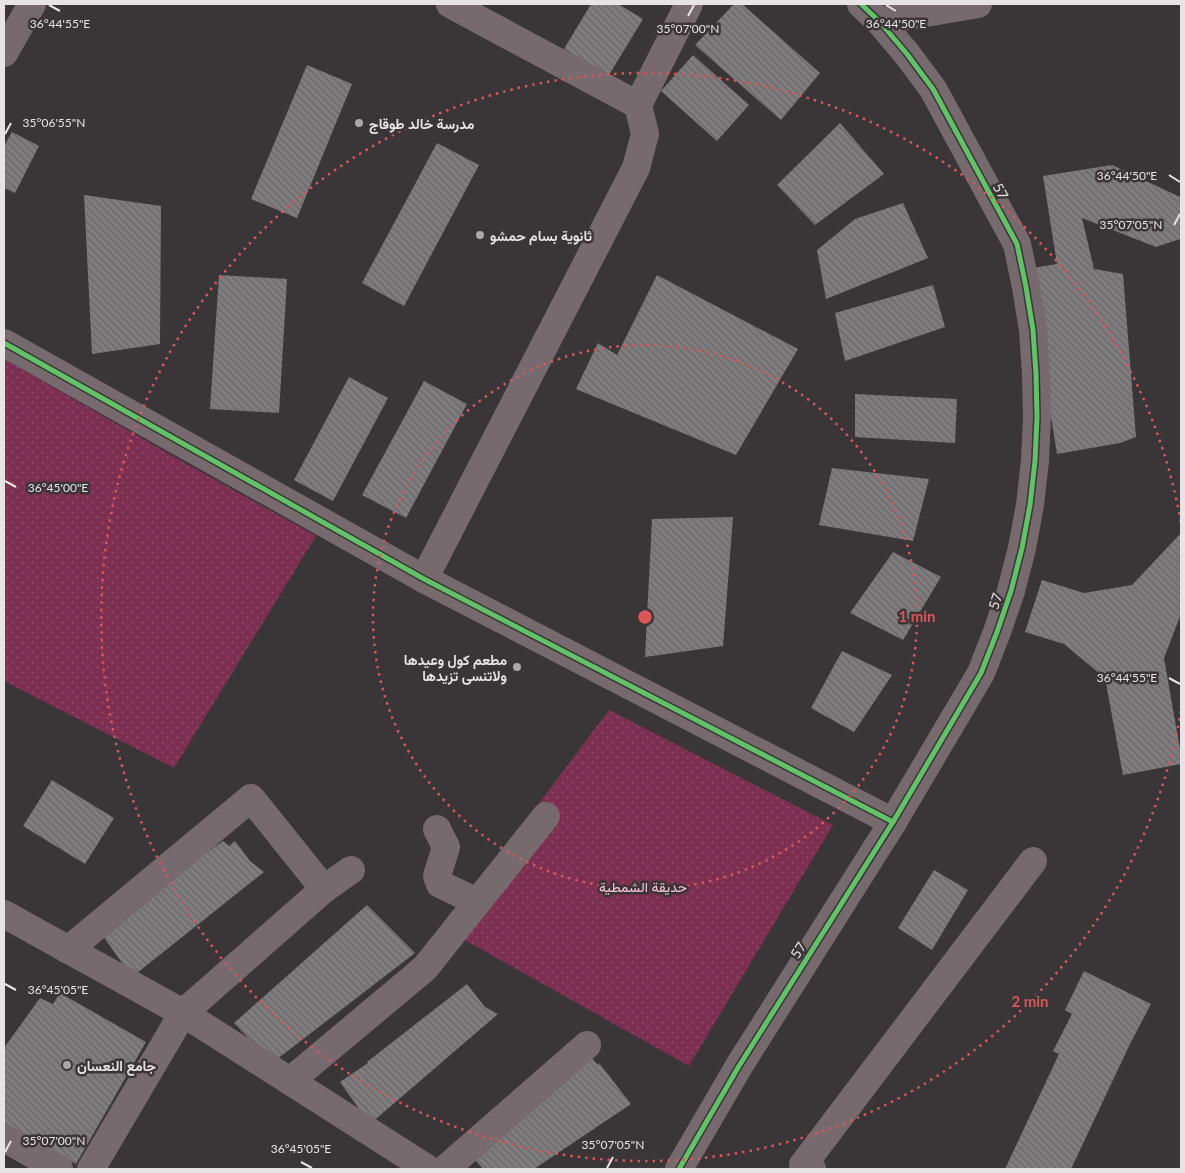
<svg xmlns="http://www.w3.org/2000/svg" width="1185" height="1173" font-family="Lato,Vazirmatn,sans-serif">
	<defs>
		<pattern id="green-dots" width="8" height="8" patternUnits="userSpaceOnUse" patternTransform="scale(1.25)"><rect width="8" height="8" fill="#7d2f51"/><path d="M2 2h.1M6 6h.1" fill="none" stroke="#8f4d6a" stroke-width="1.8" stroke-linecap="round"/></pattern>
		<pattern id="building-back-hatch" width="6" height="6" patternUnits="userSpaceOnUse" patternTransform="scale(1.25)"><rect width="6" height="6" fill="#7f7c7d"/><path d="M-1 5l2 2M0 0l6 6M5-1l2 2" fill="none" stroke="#686667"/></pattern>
	</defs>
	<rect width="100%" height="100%" fill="#3a3638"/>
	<g fill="url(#green-dots)">
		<path d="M4 359 183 462 316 536 174 768 4 681Z"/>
		<path d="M609 710 833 825 689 1066 445 929Z"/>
	</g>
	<g fill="url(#building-back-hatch)">
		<path d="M591 4H618L643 19 609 75 564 49Z"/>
		<path d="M734 4H742L820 73 781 120 695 45Z"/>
		<path d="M693 55 749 105 717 141 661 91Z"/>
		<path d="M307 65 352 84 297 218 251 199Z"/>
		<path d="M840 123 884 174 815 225 777 185Z"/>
		<path d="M12 132 39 146 15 193 4 188V146Z"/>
		<path d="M437 143 479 165 404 306 362 283Z"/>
		<path d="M1112 165 1178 196H1181V236L1180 239 1156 247 1082 218 1094 269 1123 274 1136 437 1120 443 1057 454 1027 269 1057 264 1043 176Z"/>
		<path d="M84 195 161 206 160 344 92 354Z"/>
		<path d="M903 203 928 258 826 299 817 250 855 219Z"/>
		<path d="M219 275 287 279 279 413 210 409Z"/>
		<path d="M657 275 798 349 736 455 576 389 598 343 617 355Z"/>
		<path d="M933 285 945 327 845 361 835 313Z"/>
		<path d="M349 377 388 398 333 501 294 480Z"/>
		<path d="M424 381 467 404 406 518 362 495Z"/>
		<path d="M855 394 957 399 955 443 855 437Z"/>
		<path d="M832 468 929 479 913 541 819 525Z"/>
		<path d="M733 517 723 646 645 657 652 519Z"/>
		<path d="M1181 533V614L1164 658 1181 755V764L1123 775 1105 678 1064 644 1025 632 1042 580 1084 593 1132 585Z"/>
		<path d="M893 552 941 577 903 640 850 613Z"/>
		<path d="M842 651 892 675 854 732 811 708Z"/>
		<path d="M52 780 114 818 85 864 23 826Z"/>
		<path d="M223 841 229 846 235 841 250 861 264 872 132 977 98 929Z"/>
		<path d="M934 870 968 890 932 950 898 928Z"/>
		<path d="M367 905 415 953 272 1063 234 1023Z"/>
		<path d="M1084 971 1151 1004 1130 1044 1071 1169H1005L1059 1054 1053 1051 1072 1014 1065 1010Z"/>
		<path d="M467 984 485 1007 498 1014 370 1124 340 1082 368 1063 367 1062Z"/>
		<path d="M60 993 146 1042 76 1164 4 1123V1048L40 998 53 1004Z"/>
		<path d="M590 1056 598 1065 599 1063 631 1104 534 1169H483L470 1154Z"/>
	</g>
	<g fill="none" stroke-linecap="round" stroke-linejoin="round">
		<g stroke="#776a6e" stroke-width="28">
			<path d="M879 21 978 4"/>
			<path d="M4 53 32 4"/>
			<path d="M638 105 689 4"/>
			<path d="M4 343 424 579 893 822"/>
			<path d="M424 579 636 168 645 134 638 105 450 4"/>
			<path d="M437 829 446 847 437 876 440 884 477 902"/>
			<path d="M4 914 183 1013 428 1169"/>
			<path d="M68 950 251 798 324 889 351 870"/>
			<path d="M290 1081 425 968 546 816"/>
			<path d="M4 1138 59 1169"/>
			<path d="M91 1169 183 1013 324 889"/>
			<path d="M445 1169 587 1045"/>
			<path d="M679 1169 739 1066 893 822 981 673 997 632 1011 591 1022 548 1030 505 1035 461 1037 417 1036 374 1033 330 1026 287 1017 244 933 89 907 54 879 21 861 4"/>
			<path d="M812 1169 803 1165 1033 861"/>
		</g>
		<defs>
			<g id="cycleway">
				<path d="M4 343 424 579 893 822"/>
				<path d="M679 1169 739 1066 893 822 981 673 997 632 1011 591 1022 548 1030 505 1035 461 1037 417 1036 374 1033 330 1026 287 1017 244 933 89 907 54 879 21 861 4"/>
			</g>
		</defs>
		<use href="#cycleway" stroke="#3b3537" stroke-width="8"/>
		<use href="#cycleway" stroke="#61c268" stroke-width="5"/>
	</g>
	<path fill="none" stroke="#e8e3e5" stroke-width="2" d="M49 5 60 11M886 5 896 11M688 16 694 5M5 134 11 123M1169 175 1180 182M1174 225 1180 214M5 481 16 487M1169 678 1180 684M5 984 16 990M5 1152 11 1141M301 1162 312 1168M607 1168 613 1157"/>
	<g fill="none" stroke="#da5757" stroke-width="2.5" stroke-dasharray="2.5 5">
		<circle cx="645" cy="617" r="272"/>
		<path d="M1181 711A544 544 0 1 1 1181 523"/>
	</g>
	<g fill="#aba6a8" stroke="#3b3537" stroke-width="2">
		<circle cx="359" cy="123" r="5"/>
		<circle cx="480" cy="235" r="5"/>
		<circle cx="517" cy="667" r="5"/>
		<circle cx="67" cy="1065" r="5"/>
	</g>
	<g text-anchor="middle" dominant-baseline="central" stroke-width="5" stroke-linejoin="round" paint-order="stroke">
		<g font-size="14" font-weight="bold" fill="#e8e3e5" stroke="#3b3537" text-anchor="start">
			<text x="369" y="123">مدرسة خالد طوقاج</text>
			<text x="490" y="235">ثانوية بسام حمشو</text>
			<text x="507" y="659" text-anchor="end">مطعم كول وعيدها<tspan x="507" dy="16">ولاتنسى تزيدها</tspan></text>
			<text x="77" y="1065">جامع النعسان</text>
		</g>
		<g font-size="14" fill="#e8e3e5" stroke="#3b3537">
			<text transform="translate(1001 191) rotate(62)">57</text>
			<text transform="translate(995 601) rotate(-72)">57</text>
			<text transform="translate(798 950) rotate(-58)">57</text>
		</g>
		<g font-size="14" fill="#fbc6d7" stroke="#3b3537">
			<text x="643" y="886">حديقة الشمطية</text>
		</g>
	</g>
	<g font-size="12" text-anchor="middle" fill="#e8e3e5" stroke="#3b3537" stroke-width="5" stroke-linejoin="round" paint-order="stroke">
		<text x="60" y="28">36°44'55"E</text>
		<text x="896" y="28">36°44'50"E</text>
		<text x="688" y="33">35°07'00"N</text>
		<text x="54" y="127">35°06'55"N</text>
		<text x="1127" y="180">36°44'50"E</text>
		<text x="1131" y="229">35°07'05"N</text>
		<text x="58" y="492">36°45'00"E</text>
		<text x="1127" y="682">36°44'55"E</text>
		<text x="58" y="994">36°45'05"E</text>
		<text x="54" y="1145">35°07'00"N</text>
		<text x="613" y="1149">35°07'05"N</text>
		<text x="301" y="1153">36°45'05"E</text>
	</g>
	<circle cx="645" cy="617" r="8" fill="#da5757" stroke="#3b3537" stroke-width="2.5"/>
	<g font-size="15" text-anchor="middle" font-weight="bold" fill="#da5757" stroke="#3b3537" stroke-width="5" stroke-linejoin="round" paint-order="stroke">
		<text x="917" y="622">1 min</text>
		<text x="1030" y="1007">2 min</text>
	</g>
	<rect width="1185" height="1173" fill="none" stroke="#e8e3e5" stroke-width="10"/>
</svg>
